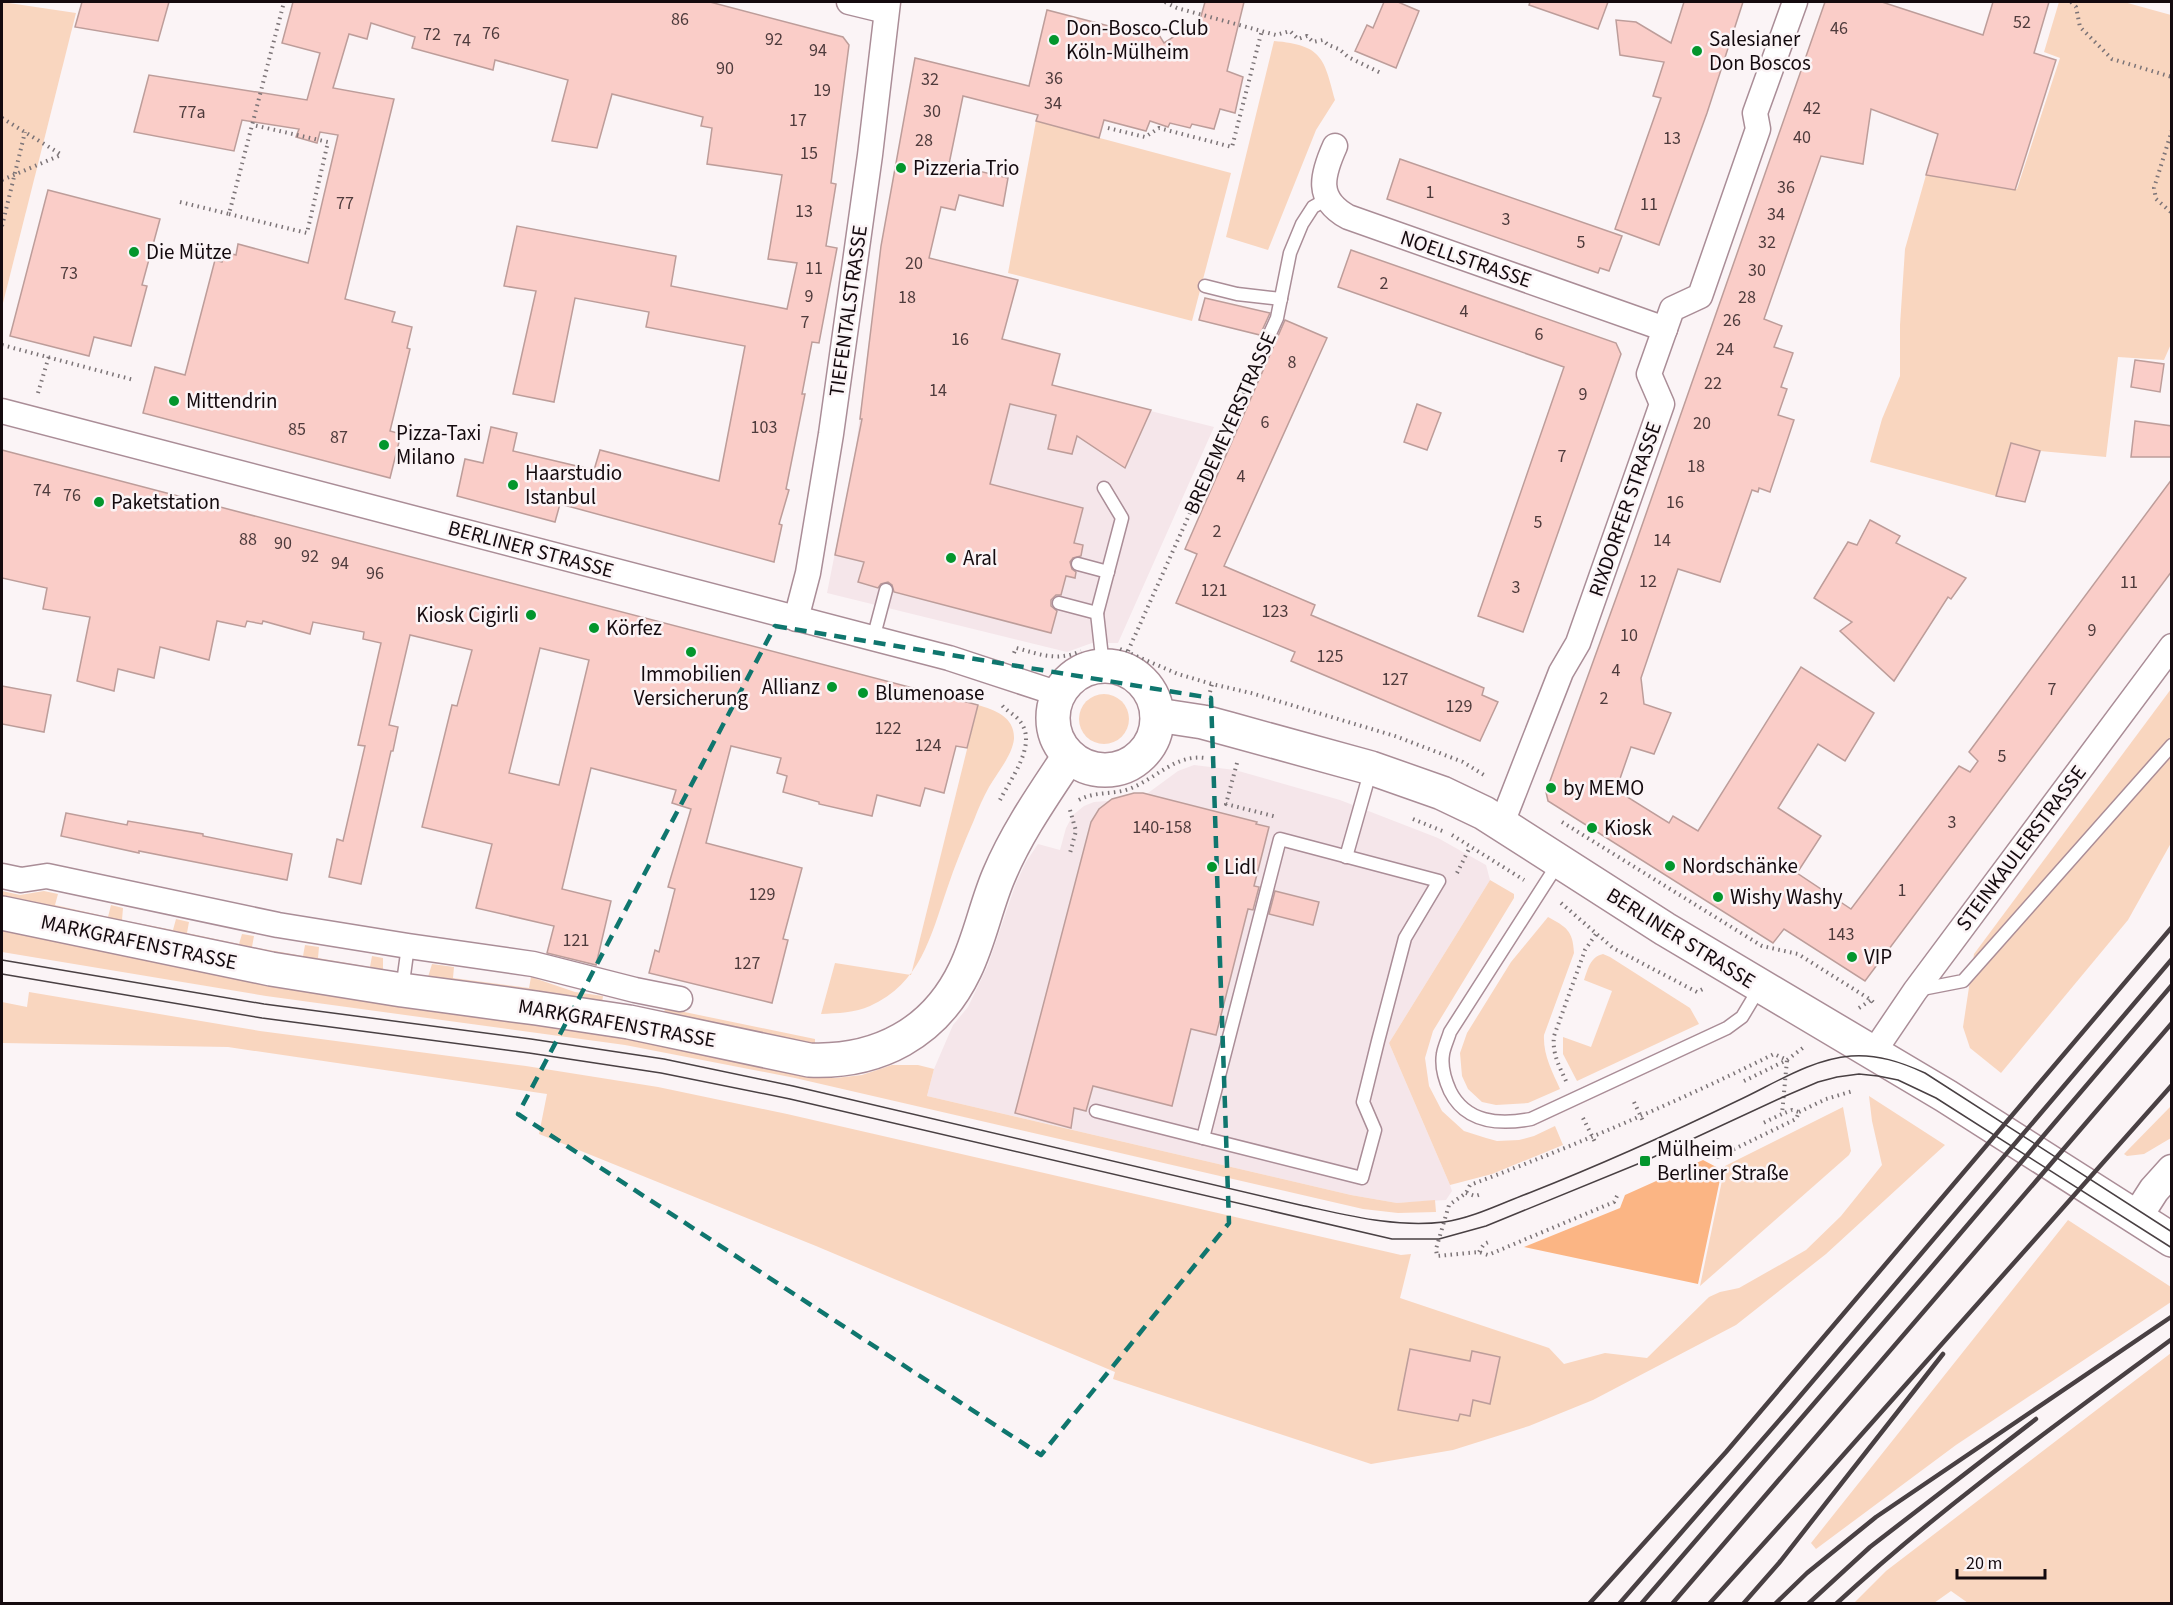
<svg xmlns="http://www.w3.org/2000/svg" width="2173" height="1605" font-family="'Source Sans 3',sans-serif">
	<rect width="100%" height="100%" fill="#fbf4f6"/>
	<g fill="#f5e6ea">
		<path d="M869 340 1214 427 1118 643H1092L1067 652 827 593 856 447Z"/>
		<path d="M1194 765 1235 770 1340 800 1438 838 1486 865 1490 880 1389 1043 1450 1185 1452 1191 1446 1200 1397 1203 1351 1195 927 1096 934 1069 953 1025 968 1007 988 965 1016 883 1026 862 1038 844 1060 850 1066 828 1073 815 1084 806 1094 802 1133 799 1148 793 1178 771Z"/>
	</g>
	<g fill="#f9d6bf">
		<path d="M2 2 76 13 2 307Z"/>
		<path d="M2059 2H2124L2171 15V344L2164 360 2118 357 2106 457 2040 451 2011 443 1996 496 1870 462 1882 419 1900 376V325L1905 249 1926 175 2017 189 2060 58 2044 52Z"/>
		<path d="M1274 41C1323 45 1324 59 1335 100L1316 130 1268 250 1226 237Z"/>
		<path d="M1036 121 1231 173 1192 321 1008 273Z"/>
		<path d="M2171 689V843L2128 920 2001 1073 1970 1048 1963 1027 1974 954Z"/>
		<circle cx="1104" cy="719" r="25"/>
		<path d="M978 705C995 710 1015 717 1014 739 1012 756 997 773 989 787 983 798 978 809 974 820 964 843 955 865 947 889 931 936 920 984 870 1006 855 1013 838 1013 821 1014L835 963 911 975Z"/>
		<path d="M1490 880 1514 894V898L1433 1031 1425 1058 1429 1086 1442 1111 1464 1131 1486 1138 1497 1141 1519 1140 1534 1136 1555 1126 1563 1145 1492 1174 1450 1185 1389 1043Z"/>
		<path d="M2 891 20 895 44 891 58 894 55 905 108 917 111 905 123 908 122 920 173 930 176 919 189 922 187 933 239 944 242 934 254 936 252 947 303 956 305 945 319 947 318 958 370 967 372 956 383 958V971L273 955 2 898Z"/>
		<path d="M1548 917C1566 927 1573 930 1574 953L1544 1035C1543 1055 1552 1071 1560 1089L1528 1103 1496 1105 1482 1102 1468 1089 1462 1076 1460 1053 1467 1033 1511 962Z"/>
		<path d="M2 928 627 1036 806 1074 835 1078 862 1075 892 1065H918L934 1069 927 1096 1351 1195 1397 1203 1435 1200 1436 1212 1398 1213 1363 1209 795 1078 625 1045 266 996 2 952Z"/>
		<path d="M1603 954 1610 957 1690 1008 1699 1024 1577 1081 1563 1054V1037L1591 1047 1612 991 1584 980C1588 969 1590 957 1603 954Z"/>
		<path d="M432 964 454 967 453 978 529 988 531 977 575 992 603 996 602 1003 430 979 428 977Z"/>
		<path d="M29 992 260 1031 526 1066 658 1087 787 1114 1401 1255 1411 1254 1400 1298 1549 1348 1564 1364 1605 1353 1647 1358 1709 1297 1720 1292 1739 1288 1806 1250 1841 1216 1882 1165 1872 1121 1869 1096 1945 1145 1826 1254 1736 1325 1593 1400 1529 1426 1453 1450 1371 1464 1113 1379 1115 1372 816 1246 539 1134 547 1094 228 1047 2 1043V1002L27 1007Z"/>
		<path d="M665 1008 815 1039V1044L800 1043 664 1014Z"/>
		<path d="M2171 1106V1138L2144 1154 2127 1156 2124 1154Z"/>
		<path d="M1843 1107 1851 1151 1849 1155 1700 1286 1725 1166Z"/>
		<path d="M2068 1220 2171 1287V1302L1956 1445 1816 1549 1811 1543Z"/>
		<path d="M2171 1353V1603H1968L1951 1591 1934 1603H1854L1886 1571Z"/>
	</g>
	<path fill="#fbb584" d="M1703 1160 1722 1170 1698 1284 1524 1247 1620 1208 1625 1195Z"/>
	<g fill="#facdc8" stroke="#bd9d9a" stroke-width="1.5" fill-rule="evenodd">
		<path d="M82 2H169L158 41 75 27Z"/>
		<path d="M293 2H710L843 37 849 45 831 183 836 184 826 246 837 248 819 343 812 342 802 394H805L786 489 789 490 779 524 782 525 774 562 560 504 555 522 457 496 465 459 483 463 491 427 517 433 513 451 594 470 600 450 719 481 745 346 646 327 649 312 575 298 554 402 513 394 536 291 504 286 517 226 676 256 671 286 787 309 797 263 768 259 782 175 707 164 712 128 701 126 703 117 612 94 597 148 552 141 568 80 495 60 493 70 412 48 415 37 371 23 367 39 349 34 333 88 394 99 345 299 395 312 392 322 412 327 407 348 410 349 390 431 401 434 390 478 143 413 155 367 185 375 215 260 222 262 225 252 236 255 238 244 308 263 338 135 320 132 317 143 296 137 299 129 242 120 234 151 134 132 149 75 307 100 320 53 282 43Z"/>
		<path d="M1205 2H1244L1227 71 1243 77 1235 113 1220 109 1214 129 1192 124 1190 128 1170 123 1168 127 1150 121 1146 131 1104 120 1099 138 1036 121 1038 115 963 96 949 164 1008 178 1003 206 959 195 955 210 941 207 929 258 1018 280 1002 339 1060 354 1052 385 1151 410 1125 468 1077 436 1072 454 1048 449 1056 415 1010 404 990 484 1083 508 1074 543 1083 545 1081 556 1073 558 1070 562 1072 569 1076 572 1075 578 1066 576 1061 595H1056L1051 600V606L1057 611 1051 633 894 592 892 585 888 582 881 584 878 588 858 582 864 562 835 555 862 419H860L881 246 915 58 1029 86 1047 10 1128 31 1136 23 1154 27 1164 43 1200 20Z"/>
		<path d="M1384 2H1398L1419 11 1396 68 1355 51 1367 25 1373 28Z"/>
		<path d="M1530 2H1608L1598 29 1529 5Z"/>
		<path d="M1684 2H1743L1707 113 1659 245 1615 229 1661 98 1653 96 1664 62 1620 55 1616 20 1636 22 1671 43Z"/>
		<path d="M1825 2H1882L1983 35 1993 2H2049L2034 53 2056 60 2015 190 1926 175 1938 134 1871 109 1863 164 1821 156 1764 319 1782 326 1774 347 1793 353 1781 387 1787 389 1778 415 1794 420 1770 492 1759 488 1758 492 1752 490 1720 582 1678 569 1641 678 1644 704 1671 713 1654 754 1631 747 1616 790 1669 823 1673 816 1698 831 1801 667 1874 713 1845 761 1818 744 1778 808 1821 836 1797 873 1851 909 1959 766 1970 772 1978 761 1969 752 2172 479V571L1865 981 1784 929 1773 943 1548 801 1546 792 1632 554Z"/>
		<path d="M1400 159 1622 236 1609 271 1600 268 1598 273 1387 199Z"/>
		<path d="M48 190 160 219 142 285 147 286 131 346 94 337 89 356 10 336Z"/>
		<path d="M1351 250 1616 343 1621 354 1523 632 1478 616 1564 367 1338 287Z"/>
		<path d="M1205 298 1270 313 1260 335 1199 320Z"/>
		<path d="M1285 320 1327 338 1224 566 1315 605 1311 615 1484 688 1482 695 1498 702 1480 741 1291 661 1295 652 1176 603 1197 554 1185 549Z"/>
		<path d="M2135 360 2164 364 2160 392 2131 387Z"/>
		<path d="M1417 404 1441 413 1427 450 1404 442Z"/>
		<path d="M2135 421 2172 426V457H2131Z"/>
		<path d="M2011 443 2040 451 2025 502 1996 496Z"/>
		<path d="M2 450 978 705 967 748 956 746 944 793 925 788 920 806 877 795 872 816 819 804V802L783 792 787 776 777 773 781 758 731 746 706 843 802 868 783 939 788 940 772 1003 649 973 655 950 659 952 675 889 668 887 691 809 672 803 676 790 591 768 562 889 611 901 596 965 547 953 554 926 476 908 492 844 422 827 452 705 457 706 472 650 410 635 389 725 398 727 393 751H391L361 884 329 877 337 839 343 841 365 746 358 745 381 643 363 639 364 632 313 622 310 634 263 621 262 624 247 621 245 627 217 621 209 660 160 647 154 678 118 669 114 691 77 681 90 617 43 609 47 588 2 578ZM540 648 589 660 559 785 509 773Z"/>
		<path d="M1870 520 1900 536 1896 543 1966 578 1951 599 1948 597 1894 681 1840 631 1852 622 1814 598 1848 542 1857 545Z"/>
		<path d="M2 686 51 695 44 732 2 724Z"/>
		<path d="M1134 793H1143L1257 822 1256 824 1269 827 1254 886 1259 887 1253 910 1248 909 1216 1035 1191 1029 1172 1106 1093 1086 1086 1111 1074 1108 1071 1128 1015 1113 1091 822 1099 809 1112 799Z"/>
		<path d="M66 813 127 825 128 821 203 834V836L292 854 287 880 139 851V853L61 836Z"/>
		<path d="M1275 891 1319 902 1313 925 1269 914Z"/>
		<path d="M1410 1349 1470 1361 1472 1351 1500 1357 1490 1404 1473 1400 1470 1416 1460 1414 1458 1421 1398 1410Z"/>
	</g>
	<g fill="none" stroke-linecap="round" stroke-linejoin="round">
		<defs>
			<g id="service">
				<path d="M1205 286 1237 294 1281 299"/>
				<path d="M1263 349 1277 318 1290 253 1302 224 1313 207 1327 199"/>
				<path d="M1078 564 1108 572"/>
				<path d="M1059 603 1097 613 1103 666"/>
				<path d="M1097 613 1122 518 1104 488"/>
				<path d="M873 639 886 590"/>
				<path d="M1280 839 1439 881 1405 938 1378 1041 1363 1102 1375 1130 1362 1178 1203 1138Z"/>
				<path d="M1346 857 1371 769"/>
				<path d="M1559 862 1450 1032C1448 1039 1444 1047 1443 1054 1441 1066 1445 1080 1450 1091 1466 1123 1499 1125 1531 1119L1727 1028 1742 1017 1760 987"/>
				<path d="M402 990 408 946"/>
				<path d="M1917 990 1963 981 2172 745"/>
				<path d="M1096 1111 1203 1138"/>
			</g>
			<g id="minor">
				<path d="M849 2 886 11"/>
				<path d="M1335 146C1322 175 1315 199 1348 217L1665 329"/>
				<path d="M2 411 949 658 1059 694"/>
				<path d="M796 619 808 573 831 434 870 155 888 2"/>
				<path d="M1502 823 1561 672 1578 643 1662 404 1649 374 1672 309 1700 296 1758 129 1755 113 1795 2"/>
				<path d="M2 876 21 880 47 876 278 925 408 946 533 964 635 990 680 999"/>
				<path d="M1873 1053 1915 991 2172 646"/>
			</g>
			<path id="tertiary" d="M2136 1218 2154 1190 2172 1170"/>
			<g id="secondary">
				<circle cx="1105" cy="718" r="52"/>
				<path d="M1157 715 1203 722 1229 729 1371 768 1442 793 1484 813 1665 929 1946 1096 2172 1240"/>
				<path d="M2 913 271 969 402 990 536 1008 629 1022 809 1060C878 1063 935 1033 965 970 980 939 986 905 999 875 1017 832 1044 794 1069 756"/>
			</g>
		</defs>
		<use href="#service" stroke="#aa8d97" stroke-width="15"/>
		<use href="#minor" stroke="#aa8d97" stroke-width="27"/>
		<use href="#tertiary" stroke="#aa8d97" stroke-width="33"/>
		<use href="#secondary" stroke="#aa8d97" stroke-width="36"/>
		<g stroke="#7c7477" stroke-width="4" stroke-dasharray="1.5 4.5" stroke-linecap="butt">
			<path d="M1165 2 1177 8 1276 35 1290 31 1298 39 1307 36 1313 42 1323 40 1328 45 1339 49 1348 57 1381 73"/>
			<path d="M2071 2 2076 7 2080 27 2112 59 2172 77"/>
			<path d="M2 118 62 155"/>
			<path d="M1108 128 1145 137 1159 128 1232 147 1262 30"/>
			<path d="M2172 130 2154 188 2156 199 2172 213"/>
			<path d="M2 180 61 155"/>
			<path d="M180 202 229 214 284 2"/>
			<path d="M229 214 307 233 328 142 253 125"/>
			<path d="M2 226 25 132"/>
			<path d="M2 345 134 380"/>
			<path d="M38 393 49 356"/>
			<path d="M1120 649 1178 674 1212 684"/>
			<path d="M1128 651 1256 366"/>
			<path d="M1014 653 1016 648C1040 654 1056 662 1081 651"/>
			<path d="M1210 692 1212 684 1251 693 1395 736 1463 762 1484 775"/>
			<path d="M1237 763 1226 804 1277 817"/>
			<path d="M1000 800C1011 778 1039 743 1019 720 1014 714 1005 710 1001 704"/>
			<path d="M1079 800C1095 791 1112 795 1129 789 1156 779 1175 754 1205 758"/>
			<path d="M1070 810 1076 831 1070 853"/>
			<path d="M1413 819 1445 832"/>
			<path d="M1562 822 1762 946 1798 954 1871 1000 1875 1004"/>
			<path d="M1452 835 1524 880"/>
			<path d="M1457 873 1470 847"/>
			<path d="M1561 903 1613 948 1697 992 1705 988"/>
			<path d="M1859 1008 1871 1000"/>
			<path d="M1566 1081C1559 1066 1552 1053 1554 1036L1585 950 1596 934"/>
			<path d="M1744 1081 1787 1060 1804 1047"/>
			<path d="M1634 1102 1643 1121"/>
			<path d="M1799 1112 1826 1099 1853 1091"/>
			<path d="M1583 1118 1595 1142"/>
			<path d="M1712 1154 1718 1157 1796 1119 1799 1112 1792 1110 1782 1114"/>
			<path d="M1466 1193 1475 1196 1482 1194"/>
			<path d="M1617 1196 1614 1202 1488 1255 1479 1252 1437 1256 1436 1249 1449 1205 1466 1193 1470 1185C1574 1146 1675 1103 1774 1054L1787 1060 1782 1114 1761 1124"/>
			<path d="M1479 1252 1484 1244 1491 1241"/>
		</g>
		<use href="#service" stroke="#fff" stroke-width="12"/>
		<use href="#minor" stroke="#fff" stroke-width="24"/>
		<use href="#tertiary" stroke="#fff" stroke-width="30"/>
		<use href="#secondary" stroke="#fff" stroke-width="33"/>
		<g stroke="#494043" stroke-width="1.5">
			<path d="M2 960 264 1004 531 1039 664 1059 793 1086 1300 1205C1347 1215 1395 1228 1444 1222 1473 1218 1502 1203 1529 1193 1600 1165 1669 1134 1737 1101 1772 1085 1811 1059 1851 1056 1877 1054 1901 1062 1925 1073L2172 1232"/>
			<path d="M2 974 262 1018 529 1053 661 1073 790 1099 1392 1239H1439L1486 1226 1645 1161 1783 1097 1818 1082 1837 1077 1859 1074 1878 1076 1898 1080 1936 1098 2172 1248"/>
		</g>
		<g stroke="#494043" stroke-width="4.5">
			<path d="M1589 1604 1726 1452 2172 927"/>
			<path d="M1619 1604 1789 1409 2172 959"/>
			<path d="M1641 1604 1930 1269 2172 985"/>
			<path d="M1672 1604 2172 1023"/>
			<path d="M1709 1604 1821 1480 2172 1085"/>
			<path d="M1743 1604 1779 1563 1943 1354"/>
			<path d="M1775 1604 1807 1573 1876 1517 2171 1317"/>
			<path d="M1808 1604 1870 1547 2036 1419"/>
			<path d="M1836 1604C1941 1507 2057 1424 2172 1339"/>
		</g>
	</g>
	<path fill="none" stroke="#0f766e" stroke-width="4.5" stroke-dasharray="12 8" stroke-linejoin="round" d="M775 626 1211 698 1229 1223 1041 1455 518 1114Z"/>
	<g fill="#03962d" stroke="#fbf4f6" stroke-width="2">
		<circle cx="1054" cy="40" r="6"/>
		<circle cx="1697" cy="51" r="6"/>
		<circle cx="901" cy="168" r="6"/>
		<circle cx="134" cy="252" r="6"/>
		<circle cx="174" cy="401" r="6"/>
		<circle cx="384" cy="445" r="6"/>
		<circle cx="513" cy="485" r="6"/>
		<circle cx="99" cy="502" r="6"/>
		<circle cx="951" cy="558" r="6"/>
		<circle cx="531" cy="615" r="6"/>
		<circle cx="594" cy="628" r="6"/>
		<circle cx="691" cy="652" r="6"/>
		<circle cx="832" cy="687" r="6"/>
		<circle cx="863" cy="693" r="6"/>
		<circle cx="1551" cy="788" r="6"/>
		<circle cx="1592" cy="828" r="6"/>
		<circle cx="1670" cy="866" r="6"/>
		<circle cx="1212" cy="867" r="6"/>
		<circle cx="1718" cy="897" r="6"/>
		<circle cx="1852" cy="957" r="6"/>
		<rect x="1639" y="1155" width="12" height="12" rx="3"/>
	</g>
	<g text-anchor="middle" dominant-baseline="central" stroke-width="5" stroke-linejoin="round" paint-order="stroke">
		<g font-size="18" fill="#4e3b3c">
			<text x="680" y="19">86</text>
			<text x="2022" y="22">52</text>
			<text x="1839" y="28">46</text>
			<text x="491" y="33">76</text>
			<text x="432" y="34">72</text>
			<text x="774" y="39">92</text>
			<text x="462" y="40">74</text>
			<text x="818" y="50">94</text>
			<text x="725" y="68">90</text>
			<text x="1054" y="78">36</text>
			<text x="930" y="79">32</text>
			<text x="822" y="90">19</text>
			<text x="1053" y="103">34</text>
			<text x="1812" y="108">42</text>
			<text x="932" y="111">30</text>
			<text x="192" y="112">77a</text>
			<text x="798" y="120">17</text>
			<text x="1802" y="137">40</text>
			<text x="1672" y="138">13</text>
			<text x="924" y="140">28</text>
			<text x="809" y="153">15</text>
			<text x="1786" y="187">36</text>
			<text x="1430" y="192">1</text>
			<text x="345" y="203">77</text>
			<text x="1649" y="204">11</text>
			<text x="804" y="211">13</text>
			<text x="1776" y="214">34</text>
			<text x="1506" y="219">3</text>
			<text x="1581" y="242">5</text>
			<text x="1767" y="242">32</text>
			<text x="914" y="263">20</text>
			<text x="814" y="268">11</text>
			<text x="1757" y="270">30</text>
			<text x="69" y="273">73</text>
			<text x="1384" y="283">2</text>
			<text x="809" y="296">9</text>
			<text x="907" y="297">18</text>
			<text x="1747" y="297">28</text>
			<text x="1464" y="311">4</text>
			<text x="1732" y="320">26</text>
			<text x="805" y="322">7</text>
			<text x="1539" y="334">6</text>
			<text x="960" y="339">16</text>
			<text x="1725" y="349">24</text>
			<text x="1292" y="362">8</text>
			<text x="1713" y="383">22</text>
			<text x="938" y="390">14</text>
			<text x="1583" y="394">9</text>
			<text x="1265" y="422">6</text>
			<text x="1702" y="423">20</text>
			<text x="764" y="427">103</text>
			<text x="297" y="429">85</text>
			<text x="339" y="437">87</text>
			<text x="1562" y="456">7</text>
			<text x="1696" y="466">18</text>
			<text x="1241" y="476">4</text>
			<text x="42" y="490">74</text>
			<text x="72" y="495">76</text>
			<text x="1675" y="502">16</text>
			<text x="1538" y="522">5</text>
			<text x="1217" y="531">2</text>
			<text x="248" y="539">88</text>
			<text x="1662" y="540">14</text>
			<text x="283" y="543">90</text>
			<text x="310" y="556">92</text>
			<text x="340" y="563">94</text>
			<text x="375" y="573">96</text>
			<text x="1648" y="581">12</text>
			<text x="2129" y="582">11</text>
			<text x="1516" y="587">3</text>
			<text x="1214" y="590">121</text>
			<text x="1275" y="611">123</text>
			<text x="2092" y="630">9</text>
			<text x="1629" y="635">10</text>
			<text x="1330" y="656">125</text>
			<text x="1616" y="670">4</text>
			<text x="1395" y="679">127</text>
			<text x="2052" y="689">7</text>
			<text x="1604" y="698">2</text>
			<text x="1459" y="706">129</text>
			<text x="888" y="728">122</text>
			<text x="928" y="745">124</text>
			<text x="2002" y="756">5</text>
			<text x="1952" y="822">3</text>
			<text x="1162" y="827">140-158</text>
			<text x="1902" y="890">1</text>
			<text x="762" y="894">129</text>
			<text x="1841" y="934">143</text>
			<text x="576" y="940">121</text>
			<text x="747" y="963">127</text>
		</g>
		<g font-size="21" fill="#140a0e" stroke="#fbf4f6" text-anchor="start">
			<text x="1066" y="28">Don-Bosco-Club<tspan x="1066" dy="24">Köln-Mülheim</tspan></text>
			<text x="1709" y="39">Salesianer<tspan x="1709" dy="24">Don Boscos</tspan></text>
			<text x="913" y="168">Pizzeria Trio</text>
			<text x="146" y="252">Die Mütze</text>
			<text x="186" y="401">Mittendrin</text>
			<text x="396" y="433">Pizza-Taxi<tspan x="396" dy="24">Milano</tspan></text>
			<text x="525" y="473">Haarstudio<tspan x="525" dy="24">Istanbul</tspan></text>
			<text x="111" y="502">Paketstation</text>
			<text x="963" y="558">Aral</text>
			<text x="519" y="615" text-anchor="end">Kiosk Cigirli</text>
			<text x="606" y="628">Körfez</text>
			<text x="691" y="674" text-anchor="middle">Immobilien<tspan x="691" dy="24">Versicherung</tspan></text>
			<text x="820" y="687" text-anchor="end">Allianz</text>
			<text x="875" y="693">Blumenoase</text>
			<text x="1563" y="788">by MEMO</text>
			<text x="1604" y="828">Kiosk</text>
			<text x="1682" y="866">Nordschänke</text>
			<text x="1224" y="867">Lidl</text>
			<text x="1730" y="897">Wishy Washy</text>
			<text x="1864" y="957">VIP</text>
			<text x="1657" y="1149">Mülheim<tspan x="1657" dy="24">Berliner Straße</tspan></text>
		</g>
		<g font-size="21" fill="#140a0e" stroke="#fbf4f6">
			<text transform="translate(1466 259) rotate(19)">NOELLSTRASSE</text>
			<text transform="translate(848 311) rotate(-82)">TIEFENTALSTRASSE</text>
			<text transform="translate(1230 423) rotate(-66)">BREDEMEYERSTRASSE</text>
			<text transform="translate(1625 509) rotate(-71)">RIXDORFER STRASSE</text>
			<text transform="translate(531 549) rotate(15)">BERLINER STRASSE</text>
			<text transform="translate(2021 848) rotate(-53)">STEINKAULERSTRASSE</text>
			<text transform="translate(1681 938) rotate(32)">BERLINER STRASSE</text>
			<text transform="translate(139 942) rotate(12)">MARKGRAFENSTRASSE</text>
			<text transform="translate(617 1023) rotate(10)">MARKGRAFENSTRASSE</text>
		</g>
	</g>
	<rect width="2173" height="1605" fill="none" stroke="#140a0e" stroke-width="6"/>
	<path d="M1957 1569v9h88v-9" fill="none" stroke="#140a0e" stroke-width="3"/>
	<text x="1966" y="1569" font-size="18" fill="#140a0e" stroke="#fbf4f6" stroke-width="4.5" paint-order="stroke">20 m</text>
</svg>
